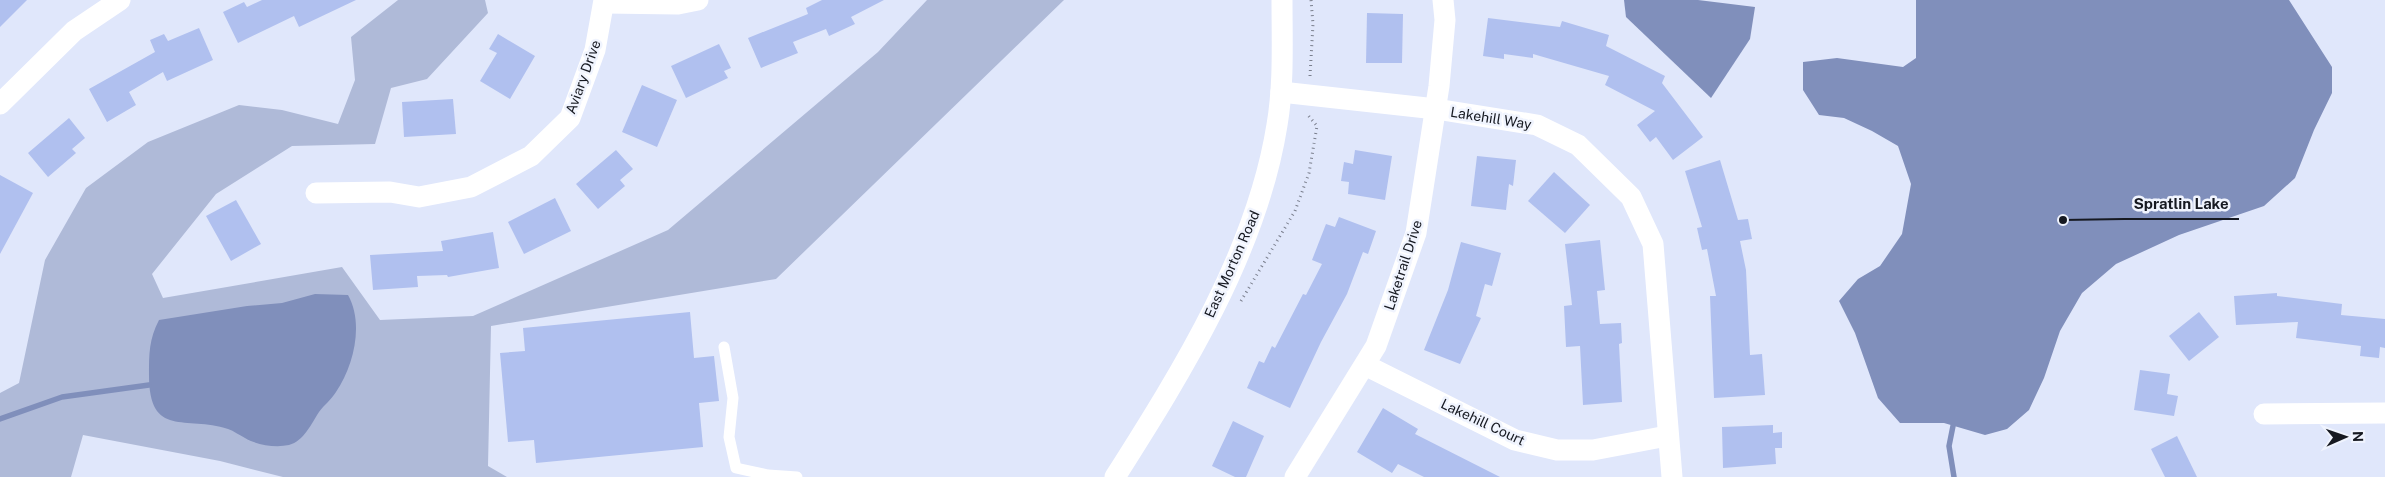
<svg xmlns="http://www.w3.org/2000/svg" width="2385" height="477" font-family="'Public Sans',sans-serif">
	<rect width="100%" height="100%" fill="#e0e7fb"/>
	<path fill="#afbad8" d="M398 0H485L488 13 427 79 391 88 375 144 292 146 216 194 152 274 163 298 342 267 380 320 473 316 668 230 878 52 927 0H1064L776 279 491 326 488 466 507 477H283L220 461 83 435 71 477H0V393L19 383 45 260 86 188 148 142 239 105 282 110 338 124 355 80 351 37Z"/>
	<g fill="#808fbb">
		<path d="M1624 0H1698L1755 7 1750 39 1711 98 1626 17Z"/>
		<path d="M1916 0H2289L2332 67V93L2314 130 2295 178 2264 206 2179 235 2116 264 2082 293 2060 331 2044 378 2029 410 2007 429 1985 435 1944 423H1900L1878 398 1855 333 1839 301 1858 279 1880 266 1902 234 1911 184 1898 146 1872 131 1844 118 1819 115 1803 90V62L1837 58 1903 67 1916 58Z"/>
		<path d="M315 294 348 295C364 323 354 366 336 392 331 400 324 405 319 412 311 424 304 441 289 445 275 448 257 445 245 438 239 435 234 431 228 429 186 415 149 439 149 375 149 354 149 339 159 320L247 306 282 303Z"/>
	</g>
	<g fill="none" stroke-linecap="round" stroke-linejoin="round">
		<g stroke="#808fbb" stroke-width="5.5">
			<path d="M0 419 62 397 149 385"/>
			<path d="M1953 426 1949 446 1954 477"/>
		</g>
	</g>
	<g fill="#b0c0ef">
		<path d="M0 0H27L0 27Z"/>
		<path d="M262 0H356L299 27 294 16 238 43 223 12 244 2 247 7Z"/>
		<path d="M822 0H884L851 17 855 24 829 36 826 29 793 42 798 53 761 68 748 38 808 14 806 8Z"/>
		<path d="M1367 13 1403 14 1402 63H1366Z"/>
		<path d="M1488 18 1560 27 1562 21 1609 35 1606 46 1665 76 1662 83 1703 137 1673 160 1656 137 1650 142 1637 125 1655 111 1605 85 1609 76 1533 54V58L1504 54V59L1483 56Z"/>
		<path d="M199 28 213 60 167 81 163 72 129 92 136 105 107 122 89 89 155 52 150 40 164 34 168 41Z"/>
		<path d="M498 34 535 56 510 99 480 81 497 53 489 49Z"/>
		<path d="M719 44 731 68 724 71 728 78 686 98 671 66Z"/>
		<path d="M642 85 677 100 657 147 622 132Z"/>
		<path d="M453 99 456 134 404 137 402 102Z"/>
		<path d="M69 118 85 138 72 149 76 153 48 177 28 153Z"/>
		<path d="M616 150 633 169 620 180 625 186 598 209 576 184Z"/>
		<path d="M1355 150 1392 156 1385 200 1348 194 1349 182 1341 181 1344 162 1353 164Z"/>
		<path d="M1477 156 1516 160 1513 186 1509 184 1506 210 1471 206Z"/>
		<path d="M1720 160 1738 220 1748 219 1752 239 1740 241 1746 270 1750 355 1762 354 1765 395 1714 398 1710 296H1716L1707 249 1702 250 1697 228 1702 227 1685 171Z"/>
		<path d="M1554 172 1590 205 1565 233 1528 201Z"/>
		<path d="M0 175 33 193 0 254Z"/>
		<path d="M555 198 571 231 524 254 508 222Z"/>
		<path d="M236 200 261 244 231 261 206 216Z"/>
		<path d="M1339 217 1376 231 1368 254 1363 252 1347 294 1321 342 1290 408 1247 388 1259 361 1264 363 1272 346 1275 348 1303 294 1306 295 1322 264 1312 260 1326 224 1335 227Z"/>
		<path d="M493 232 499 268 448 277 447 275 417 276 418 287 373 290 370 255 443 251 441 241Z"/>
		<path d="M1600 240 1605 290 1597 291 1600 324 1621 323 1622 343 1619 344 1622 402 1583 405 1580 346 1566 347 1564 306 1572 305 1565 244Z"/>
		<path d="M1461 242 1501 253 1492 286 1485 284 1476 316 1481 318 1460 364 1424 350 1448 290Z"/>
		<path d="M2277 293V296L2342 304 2341 315 2385 319V348L2380 347 2379 358 2360 356 2361 346 2296 338 2298 322 2236 325 2234 296Z"/>
		<path d="M690 312 694 358 714 356 719 401 699 403 703 447 536 463 534 440 508 442 500 353 525 351 523 328Z"/>
		<path d="M2199 312 2219 337 2189 361 2169 336Z"/>
		<path d="M2140 370 2170 374 2167 394 2178 396 2174 416 2134 410Z"/>
		<path d="M1383 408 1418 429 1415 434 1500 477H1424L1398 464 1392 473 1357 452Z"/>
		<path d="M1233 421 1264 436 1246 477H1235L1212 466Z"/>
		<path d="M1773 425V433L1782 432V448H1775L1776 464 1723 468 1722 427Z"/>
		<path d="M2177 436 2197 477H2165L2151 449Z"/>
	</g>
	<g fill="none" stroke-linecap="round" stroke-linejoin="round">
		<g stroke="#7a7f8d" stroke-width="3" stroke-dasharray="1 4" stroke-linecap="butt">
			<path d="M1310 76 1313 24 1311 0"/>
			<path d="M1241 301 1295 211 1309 173 1317 126 1307 114"/>
		</g>
		<path stroke="#fff" stroke-width="11" d="M724 347 733 398 729 437 736 468 768 475 797 477"/>
		<g stroke="#fff" stroke-width="21">
			<path d="M605 3 678 4 698 0"/>
			<path d="M1281 92 1436 109 1537 125 1578 145 1631 197 1653 244 1672 477"/>
			<path d="M0 104 74 31 120 0"/>
			<path d="M316 193 390 192 419 197 471 187 531 156 570 118 595 50 604 0"/>
			<path d="M1365 365 1515 440 1557 450H1593L1667 436"/>
			<path d="M2264 414 2385 413"/>
			<path d="M1115 477C1183 370 1257 251 1277 125 1284 84 1282 42 1282 0"/>
			<path d="M1295 477 1376 346 1416 233 1439 86 1445 20 1443 0"/>
		</g>
	</g>
	<g text-anchor="middle" dominant-baseline="central" stroke-width="5" stroke-linejoin="round" paint-order="stroke">
		<g font-size="14" fill="#161921" stroke="#f0f4fe">
			<text transform="translate(583 77) rotate(-70)">Aviary Drive</text>
			<text transform="translate(1491 118) rotate(9)">Lakehill Way</text>
			<text transform="translate(1232 264) rotate(-66)">East Morton Road</text>
			<text transform="translate(1403 265) rotate(-72)">Laketrail Drive</text>
			<text transform="translate(1483 422) rotate(25)">Lakehill Court</text>
		</g>
	</g>
	<path fill="none" stroke="#161921" stroke-width="2" d="M2063 220L2124 219H2239"/>
	<circle fill="#161921" stroke="#f0f4fe" stroke-width="2" cx="2063" cy="220" r="5"/>
	<g font-size="15" text-anchor="middle" font-weight="bold" fill="#161921" stroke="#f0f4fe" stroke-width="5" stroke-linejoin="round" paint-order="stroke">
		<text x="2181" y="209">Spratlin Lake</text>
	</g>
	<g transform="translate(2345 437) rotate(88)" stroke="#f0f4fe" stroke-width="4" paint-order="stroke">
	<path d="M0-4L9 19L0 12L-9 19Z" fill="#161921"/>
	<text y="-8" font-size="14" font-weight="bold" text-anchor="middle" fill="#161921">N</text>
	</g>
</svg>
